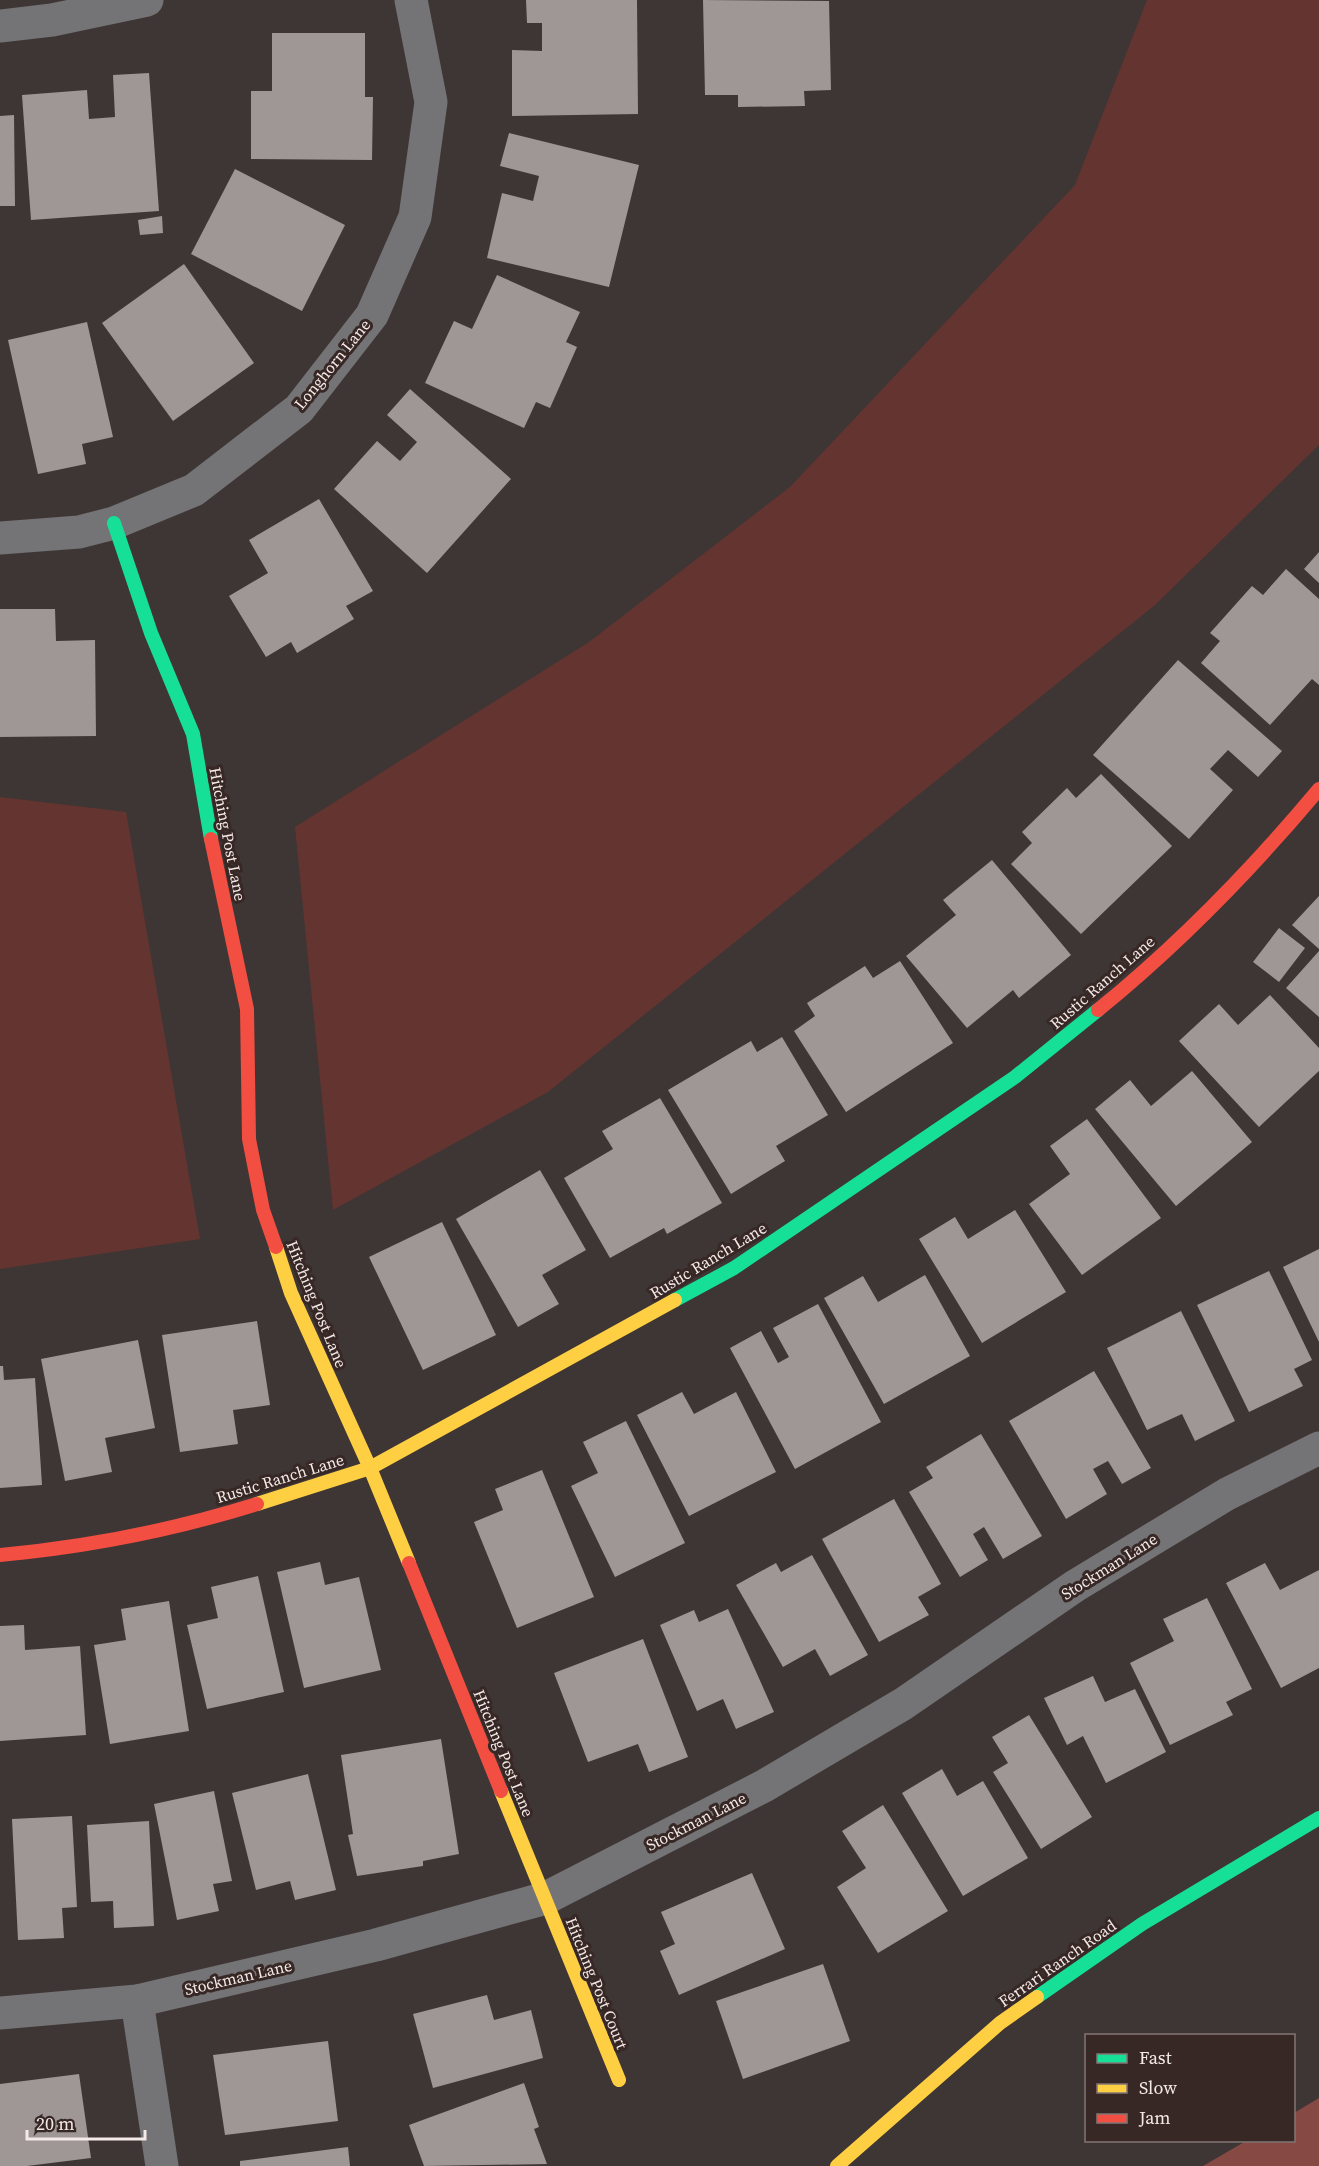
<svg xmlns="http://www.w3.org/2000/svg" width="1319" height="2166" font-family="'Source Serif 4',serif">
	<rect width="100%" height="100%" fill="#3e3634"/>
	<g fill="#643430">
		<path d="M1147 0H1319V445L1155 605 548 1092 333 1210 295 827 589 642 790 487 1075 185Z"/>
		<path d="M0 797 126 812 200 1239 0 1269Z"/>
	</g>
	<path fill="#874943" d="M1319 2098V2166H1203L1246 2141 1294 2140V2113Z"/>
	<g fill="#9e9795">
		<path d="M526 0H637L638 114 512 116V50L542 51V23H527Z"/>
		<path d="M703 0 829 1 831 90 804 91 805 106 738 107V95H705Z"/>
		<path d="M272 33H365V97H373L372 160 251 159V91H272Z"/>
		<path d="M149 73 159 211 31 220 22 95 87 90 89 119 115 117 113 75Z"/>
		<path d="M14 115 15 206H0V116Z"/>
		<path d="M509 133 639 165 609 287 487 258 502 193 533 201 539 176 500 166Z"/>
		<path d="M235 169 345 225 302 311 191 254Z"/>
		<path d="M162 216 163 233 140 235 138 220Z"/>
		<path d="M184 264 254 363 173 421 102 323Z"/>
		<path d="M497 275 580 312 566 342 577 347 550 408 536 402 524 428 425 383 454 321 472 329Z"/>
		<path d="M87 322 113 437 82 444 86 464 38 474 8 340Z"/>
		<path d="M410 389 511 479 427 573 334 489 377 441 400 461 417 442 387 415Z"/>
		<path d="M319 499 373 591 346 606 354 619 297 653 291 642 266 657 229 596 268 573 249 540Z"/>
		<path d="M1319 552V583L1304 569Z"/>
		<path d="M1286 569 1319 599V685L1312 679 1270 725 1201 663 1220 641 1210 633 1252 586 1263 595Z"/>
		<path d="M0 609H55L56 641 95 640 96 736 0 737Z"/>
		<path d="M1178 660 1282 751 1258 777 1228 750 1210 769 1233 790 1189 839 1093 755Z"/>
		<path d="M1101 774 1172 846 1081 934 1011 864 1032 843 1022 832 1067 788 1076 798Z"/>
		<path d="M992 860 1071 955 1019 998 1013 990 967 1028 906 956 956 915 943 900Z"/>
		<path d="M1319 896V949L1292 925Z"/>
		<path d="M1279 928 1305 948 1279 982 1253 962Z"/>
		<path d="M1319 951V1017L1286 988Z"/>
		<path d="M900 961 953 1043 846 1112 794 1031 815 1016 807 1003 865 966 873 978Z"/>
		<path d="M1270 995 1319 1048V1071L1259 1127 1179 1041 1219 1004 1238 1025Z"/>
		<path d="M782 1037 828 1115 776 1146 785 1161 731 1194 668 1090 751 1041 757 1052Z"/>
		<path d="M1192 1071 1252 1142 1176 1206 1095 1109 1130 1080 1151 1106Z"/>
		<path d="M660 1098 722 1203 667 1234 664 1228 610 1258 564 1178 613 1149 602 1131Z"/>
		<path d="M1087 1119 1161 1218 1082 1275 1029 1204 1070 1174 1050 1146Z"/>
		<path d="M540 1170 586 1250 542 1275 559 1304 518 1327 456 1219Z"/>
		<path d="M1015 1210 1066 1292 982 1343 919 1239 955 1217 968 1239Z"/>
		<path d="M442 1222 496 1335 423 1370 369 1257Z"/>
		<path d="M1319 1249V1342L1283 1267Z"/>
		<path d="M1269 1271 1312 1360 1294 1369 1303 1386 1249 1412 1197 1305Z"/>
		<path d="M925 1275 970 1356 884 1404 824 1298 863 1276 878 1302Z"/>
		<path d="M818 1304 881 1422 795 1469 730 1348 761 1331 778 1363 789 1357 773 1328Z"/>
		<path d="M1181 1311 1235 1421 1195 1441 1182 1414 1147 1430 1107 1348Z"/>
		<path d="M257 1321 270 1405 233 1410 238 1444 180 1452 162 1335Z"/>
		<path d="M138 1340 155 1428 105 1438 112 1472 65 1481 41 1359Z"/>
		<path d="M0 1366H3L4 1380 35 1378 42 1485 0 1488Z"/>
		<path d="M1094 1371 1151 1468 1122 1484 1108 1461 1093 1469 1107 1494 1066 1519 1009 1421Z"/>
		<path d="M682 1392 694 1414 736 1392 776 1472 689 1516 637 1415Z"/>
		<path d="M626 1421 685 1543 615 1577 571 1486 598 1473 583 1442Z"/>
		<path d="M981 1434 1042 1536 1003 1559 984 1527 973 1534 988 1560 960 1577 909 1492 933 1478 926 1467Z"/>
		<path d="M542 1470 594 1597 517 1628 474 1522 503 1510 495 1489Z"/>
		<path d="M894 1499 941 1584 918 1597 929 1615 879 1642 822 1539Z"/>
		<path d="M812 1555 868 1655 830 1676 815 1649 783 1667 736 1585 776 1563 781 1572Z"/>
		<path d="M320 1562 325 1585 359 1577 381 1670 304 1688 277 1572Z"/>
		<path d="M1265 1563 1280 1590 1319 1570V1668L1281 1688 1226 1583Z"/>
		<path d="M258 1576 284 1692 207 1709 187 1625 218 1618 211 1587Z"/>
		<path d="M1207 1598 1252 1689 1226 1702 1233 1715 1170 1745 1130 1663 1174 1641 1163 1619Z"/>
		<path d="M169 1601 189 1731 110 1744 94 1645 126 1640 121 1609Z"/>
		<path d="M728 1609 774 1712 736 1729 723 1699 697 1711 660 1625 694 1610 699 1622Z"/>
		<path d="M24 1625 25 1650 80 1646 86 1735 0 1741V1626Z"/>
		<path d="M643 1639 688 1757 649 1772 638 1744 588 1762 554 1673Z"/>
		<path d="M1093 1676 1105 1702 1135 1689 1166 1752 1106 1783 1083 1736 1067 1745 1044 1698Z"/>
		<path d="M1029 1715 1092 1817 1041 1849 993 1772 1008 1763 992 1737Z"/>
		<path d="M441 1739 459 1854 423 1861V1866L357 1876 348 1835 353 1834 341 1755Z"/>
		<path d="M942 1769 957 1796 983 1781 1028 1858 963 1896 902 1793Z"/>
		<path d="M308 1774 336 1890 295 1900 290 1881 256 1890 232 1793Z"/>
		<path d="M214 1791 232 1881 213 1884 219 1911 177 1920 154 1804Z"/>
		<path d="M883 1805 948 1911 878 1953 837 1887 866 1868 842 1831Z"/>
		<path d="M72 1816 77 1907 62 1908 64 1938 18 1940 12 1819Z"/>
		<path d="M149 1821 154 1926 114 1928 113 1901 91 1902 87 1825Z"/>
		<path d="M752 1873 785 1949 679 1995 660 1951 675 1944 661 1912Z"/>
		<path d="M823 1964 850 2041 743 2079 716 2001Z"/>
		<path d="M487 1995 494 2020 531 2010 543 2058 433 2088 413 2014Z"/>
		<path d="M328 2041 338 2121 225 2135 213 2055Z"/>
		<path d="M79 2074 91 2158 27 2166H0V2084Z"/>
		<path d="M524 2083 539 2127 534 2129 547 2164 424 2166 409 2125Z"/>
		<path d="M348 2147 350 2166H240V2161Z"/>
	</g>
	<g fill="none" stroke-linecap="round" stroke-linejoin="round">
		<g stroke="#747375" stroke-width="33">
			<path d="M0 26 52 20 147 0"/>
			<path d="M0 538 79 532 114 523 194 490 299 409 372 315 415 217 431 102 411 0"/>
			<path d="M137 2001 162 2166"/>
			<path d="M0 2013 137 2001 376 1945 546 1898 764 1786 903 1704 1075 1586 1227 1494 1319 1448"/>
		</g>
		<g stroke="#16e098" stroke-width="14">
			<path d="M114 523 151 633 193 734 211 839"/>
			<path d="M675 1300 734 1268 1015 1077 1098 1010"/>
			<path d="M1037 1997 1142 1924 1319 1818"/>
		</g>
		<g stroke="#ffcf43" stroke-width="14">
			<path d="M276 1247 291 1293 370 1468 409 1563"/>
			<path d="M257 1504 370 1468 675 1300"/>
			<path d="M501 1791 619 2080"/>
			<path d="M837 2166 1000 2023 1037 1997"/>
		</g>
		<g stroke="#f24e42" stroke-width="14">
			<path d="M211 839 247 1009 249 1139 263 1210 276 1247"/>
			<path d="M1098 1010C1178 945 1253 868 1319 789"/>
			<path d="M0 1555C86 1547 174 1530 257 1504"/>
			<path d="M409 1563 501 1791"/>
		</g>
	</g>
	<g text-anchor="middle" dominant-baseline="central" stroke-width="6" stroke-linejoin="round" paint-order="stroke">
		<g font-size="16" fill="#f4eae8" stroke="#372826">
			<text transform="translate(332 364) rotate(-51)">Longhorn Lane</text>
			<text transform="translate(228 834) rotate(79)">Hitching Post Lane</text>
			<text transform="translate(1102 982) rotate(-41)">Rustic Ranch Lane</text>
			<text transform="translate(708 1260) rotate(-31)">Rustic Ranch Lane</text>
			<text transform="translate(317 1304) rotate(68)">Hitching Post Lane</text>
			<text transform="translate(280 1478) rotate(-17)">Rustic Ranch Lane</text>
			<text transform="translate(1109 1566) rotate(-32)">Stockman Lane</text>
			<text transform="translate(504 1753) rotate(68)">Hitching Post Lane</text>
			<text transform="translate(696 1821) rotate(-27)">Stockman Lane</text>
			<text transform="translate(1057 1963) rotate(-35)">Ferrari Ranch Road</text>
			<text transform="translate(238 1977) rotate(-13)">Stockman Lane</text>
			<text transform="translate(597 1983) rotate(68)">Hitching Post Court</text>
		</g>
	</g>
	<rect x="1085" y="2034" width="210" height="108" fill="#372826" stroke="#837674" stroke-width="1.5"/>
	<rect x="1097" y="2054" width="30" height="9" fill="#16e098" stroke="#837674" stroke-width="1.5"/>
	<text x="1139" y="2064" font-size="18" fill="#f4eae8">Fast</text>
	<rect x="1097" y="2084" width="30" height="9" fill="#ffcf43" stroke="#837674" stroke-width="1.5"/>
	<text x="1139" y="2094" font-size="18" fill="#f4eae8">Slow</text>
	<rect x="1097" y="2114" width="30" height="9" fill="#f24e42" stroke="#837674" stroke-width="1.5"/>
	<text x="1139" y="2124" font-size="18" fill="#f4eae8">Jam</text>
	<path d="M27 2130v9h118v-9" fill="none" stroke="#f4eae8" stroke-width="3"/>
	<text x="36" y="2130" font-size="18" fill="#f4eae8" stroke="#372826" stroke-width="4.5" paint-order="stroke">20 m</text>
</svg>
